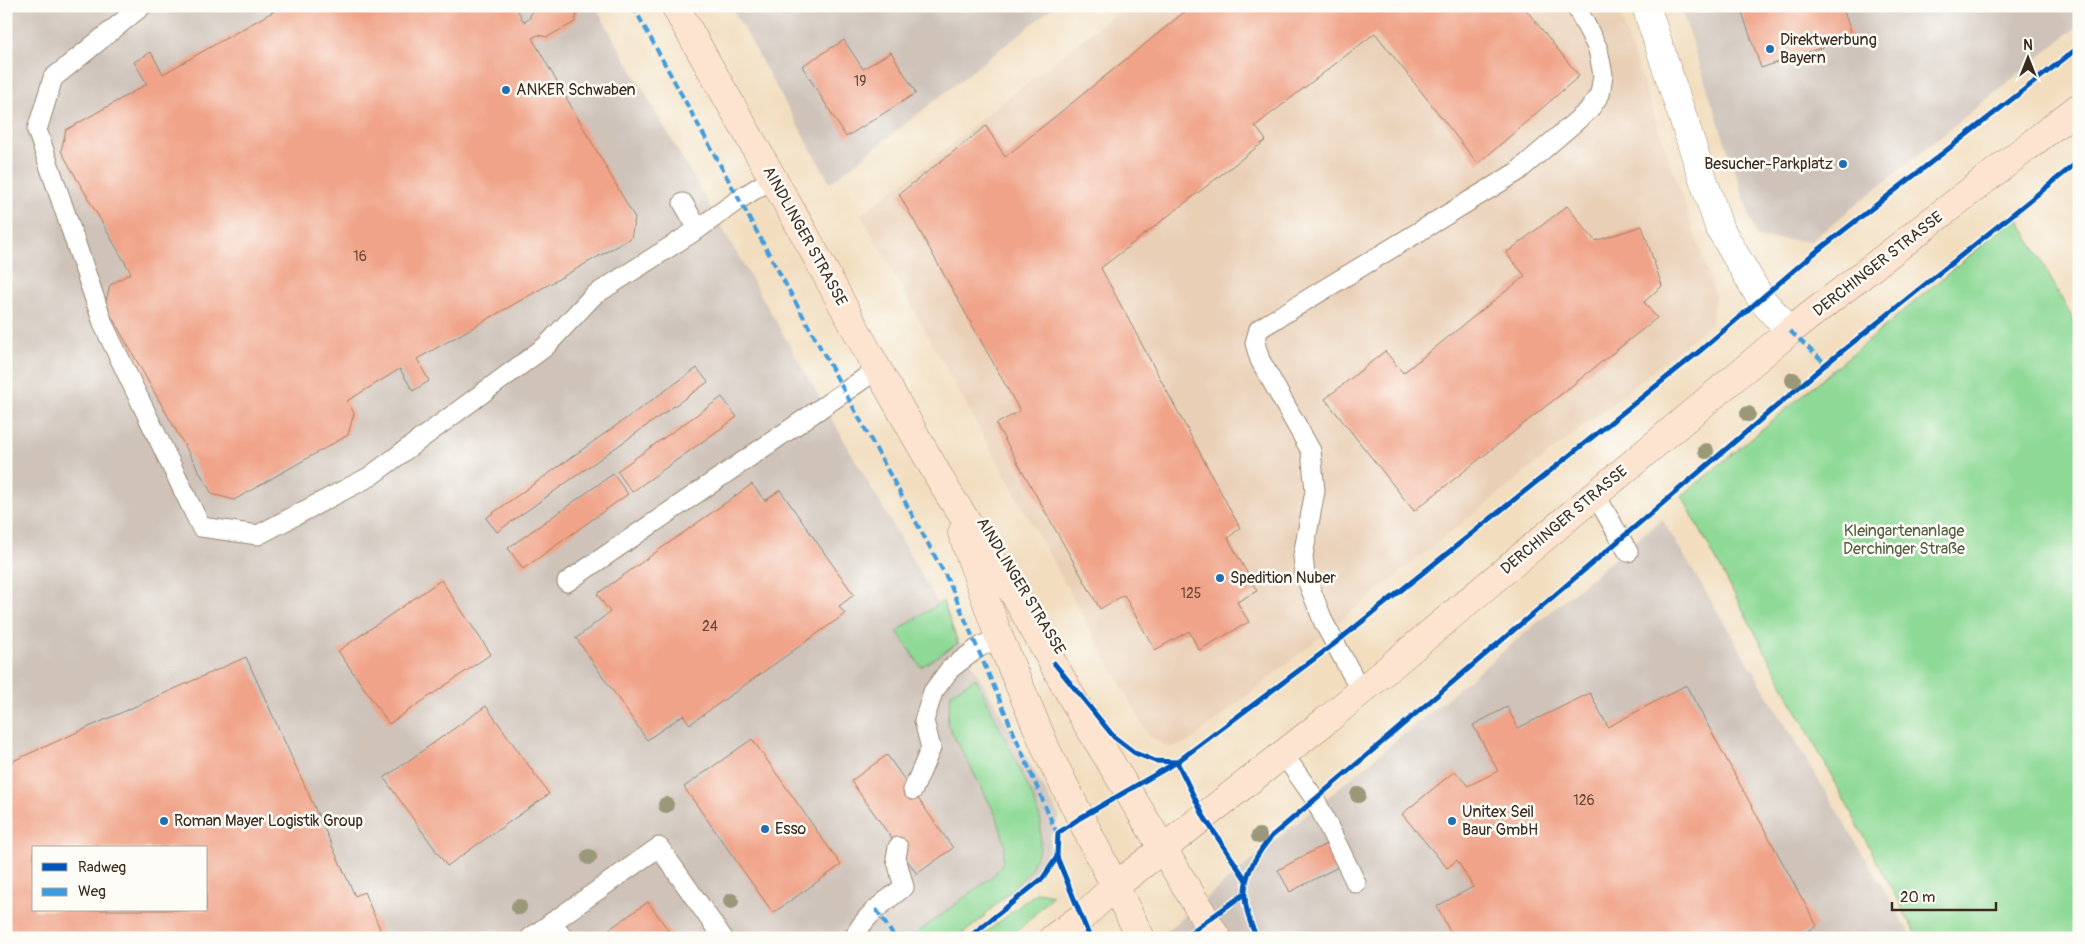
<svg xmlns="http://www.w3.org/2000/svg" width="2085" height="944" font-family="Pangolin,sans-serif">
	<rect width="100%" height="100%" fill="#fdfcf7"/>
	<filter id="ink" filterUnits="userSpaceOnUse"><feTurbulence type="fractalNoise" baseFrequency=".02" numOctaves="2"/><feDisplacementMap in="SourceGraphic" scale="10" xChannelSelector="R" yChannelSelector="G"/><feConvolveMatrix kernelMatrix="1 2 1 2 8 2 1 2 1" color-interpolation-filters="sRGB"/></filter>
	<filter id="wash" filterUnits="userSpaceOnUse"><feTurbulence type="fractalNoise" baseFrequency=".0096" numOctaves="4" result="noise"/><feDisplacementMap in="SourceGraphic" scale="20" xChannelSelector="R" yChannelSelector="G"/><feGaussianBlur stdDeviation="1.12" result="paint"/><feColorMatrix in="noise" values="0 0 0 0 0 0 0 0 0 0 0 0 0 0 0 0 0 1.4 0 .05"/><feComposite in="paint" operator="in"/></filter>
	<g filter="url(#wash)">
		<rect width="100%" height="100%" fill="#f2debf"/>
		<path fill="#e9cfb6" d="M1125 6H1617L1715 294 1711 324 1189 742 1170 748 1149 736 861 214 937 157 985 116Z"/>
		<g fill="#cec2b9" fill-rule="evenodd">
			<path d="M6 6H595L1060 817 1050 836V848L1038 874 949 938H6ZM34 848H206V910H34Z"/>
			<path d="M731 6H1055L830 183Z"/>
			<path d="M1680 6H2079V25L1811 241 1757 238Z"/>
			<path d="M1662 519 1913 938H1158L1333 793Z"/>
		</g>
		<g fill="#8ed996" stroke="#64825a">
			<path d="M2017 216 2079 331V938H1918L1682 496Z"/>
			<path d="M943 601 958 643 921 667 897 631Z"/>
			<path d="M976 678 1032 795 1041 822 1040 848 1029 872 978 922 957 938H911L994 875 1002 864 1005 844 997 817 947 723 951 693Z"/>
			<path d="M1037 892 1053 895 1022 927 1008 938H979Z"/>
		</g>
		<g id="blocks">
			<g fill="#f0a388" fill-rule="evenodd">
				<path d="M283 6H515L524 22 529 19 534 6H576L578 9 575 22 547 37 538 35 532 38 635 218 631 238 417 359 429 381 413 391 400 369 347 401 354 413 348 435 234 500 212 494 105 305 110 285 131 273 61 151 66 130 147 84 134 62 151 52 163 74Z"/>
				<path d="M1192 6H1523L1579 76 1478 164 1375 33 1255 126 1266 140 1101 268 1240 528 1228 538 1257 591 1237 602 1249 622 1199 650 1189 631 1155 650 1124 595 1100 609 996 424 1020 411 899 194 986 126 1005 157Z"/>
				<path d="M1740 6H1842L1853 37 1761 68Z"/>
				<path d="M844 40 863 69 891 52 916 93 846 137 802 66Z"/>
				<path d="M1567 206 1595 241 1642 226 1662 286 1644 302 1657 318 1414 511 1325 399 1385 351 1403 373 1525 276 1506 253Z"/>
				<path d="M697 368 708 382 497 532 486 518Z"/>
				<path d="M722 397 737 417 632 492 617 471Z"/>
				<path d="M613 474 628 494 523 569 508 548Z"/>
				<path d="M752 484 765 501 780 490 854 595 839 606 845 614 690 724 683 715 647 740 576 638 610 612 597 594Z"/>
				<path d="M441 580 491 654 389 724 338 651Z"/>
				<path d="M246 657 355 896 364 892 384 938H6V764ZM34 848H206V910H34Z"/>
				<path d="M1686 685 1817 926 1795 938H1453L1437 906 1473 887 1457 860 1447 868 1402 814 1455 771 1468 786 1498 771 1473 725 1507 707 1518 728 1590 693 1608 727Z"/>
				<path d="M486 706 549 794 447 866 384 778Z"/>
				<path d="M752 739 841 865 773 913 684 787Z"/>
				<path d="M887 755 953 848 917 874 851 781Z"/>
				<path d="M1326 844 1338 867 1290 892 1278 870Z"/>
				<path d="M648 902 674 938H597Z"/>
			</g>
		</g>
	</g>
	<g filter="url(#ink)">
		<use href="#blocks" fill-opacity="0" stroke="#96846e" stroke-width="1"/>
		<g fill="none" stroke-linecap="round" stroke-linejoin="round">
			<defs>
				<g id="lane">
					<path d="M142 6 53 78 37 130 104 326 201 527 258 535 369 477 545 347 593 296 698 229"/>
					<path d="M683 203 698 229 738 200 773 178"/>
					<path d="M1595 494 1628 552"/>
					<path d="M567 582 878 369"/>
					<path d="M1361 691 1324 623 1305 575 1303 556 1315 491 1311 451 1260 360 1255 343 1259 329 1517 172 1589 110 1600 94 1603 75 1598 49 1576 6"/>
					<path d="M1284 755 1315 799 1356 883"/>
					<path d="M913 790 931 748 924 721 933 692 950 669 978 648 999 637"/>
					<path d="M552 922 563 938"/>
					<path d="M530 938 659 847 723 938"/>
					<path d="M854 938C864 915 885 902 904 887L896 858 898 847"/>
				</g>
				<path id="street" d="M1646 6 1719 227 1761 299 1790 331"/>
				<g id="secondary">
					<path d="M675 6 805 235 869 354 948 493 1013 592 1083 717 1217 938"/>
					<path d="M962 533 999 637 1047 751 1141 938"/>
					<path d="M1053 938 1082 917 1114 887 1328 719 1790 331 2079 107"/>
				</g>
			</defs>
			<use href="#lane" stroke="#96846e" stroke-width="21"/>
			<use href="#street" stroke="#96846e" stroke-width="29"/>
			<use href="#secondary" stroke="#96846e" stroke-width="29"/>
			<use href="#lane" stroke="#fff" stroke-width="19"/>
			<use href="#street" stroke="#fff" stroke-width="28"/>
			<use href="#secondary" stroke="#fde4d1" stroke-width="28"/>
			<g stroke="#3f9ce0" stroke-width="4" stroke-dasharray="8 4" stroke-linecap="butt">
				<path d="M633 6 949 582 1058 836"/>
				<path d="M1790 331 1826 364"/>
				<path d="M876 909 895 938"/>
			</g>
			<defs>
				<g id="cycleway">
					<path d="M1054 663 1114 737 1135 753 1155 761 1177 762"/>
					<path d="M1177 762 1204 817 1246 880"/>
					<path d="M1057 857 1090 938"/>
					<path d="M968 938 1043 878 1057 857 1058 833 1080 818 1177 762 1334 644 1701 350 1812 255 2079 47"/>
					<path d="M1183 938 1244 894"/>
					<path d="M1257 938C1236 896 1243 870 1272 836L1826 364 2079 161"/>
				</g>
			</defs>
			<use href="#cycleway" stroke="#fdfcf7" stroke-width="8"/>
			<use href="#cycleway" stroke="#0057b8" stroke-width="5"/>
		</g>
		<g fill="#9b987a">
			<circle cx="1793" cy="380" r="8"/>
			<circle cx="1748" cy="414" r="8"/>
			<circle cx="1706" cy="451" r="8"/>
			<circle cx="1358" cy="795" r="8"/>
			<circle cx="666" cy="805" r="8"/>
			<circle cx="1259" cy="836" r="8"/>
			<circle cx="589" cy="857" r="8"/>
			<circle cx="731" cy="901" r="8"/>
			<circle cx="519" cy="907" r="8"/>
		</g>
	</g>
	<g fill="#1f6fb2" stroke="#fdfcf7" stroke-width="2">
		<circle cx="1770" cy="49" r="5"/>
		<circle cx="506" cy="90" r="5"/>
		<circle cx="1843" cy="164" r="5"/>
		<circle cx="1220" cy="578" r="5"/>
		<circle cx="164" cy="821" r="5"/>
		<circle cx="1452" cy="821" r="5"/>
		<circle cx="765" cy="829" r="5"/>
	</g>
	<g text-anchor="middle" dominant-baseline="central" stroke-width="5" stroke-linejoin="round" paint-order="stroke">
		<g font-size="14" fill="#684838">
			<text x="860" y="81">19</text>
			<text x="360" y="256">16</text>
			<text x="1191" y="593">125</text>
			<text x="710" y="626">24</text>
			<text x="1584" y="800">126</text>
		</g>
		<g font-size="16" fill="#3b2a1e" stroke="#fdfcf7" text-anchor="start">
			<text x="1780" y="40">Direktwerbung<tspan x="1780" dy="18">Bayern</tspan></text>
			<text x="516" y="90">ANKER Schwaben</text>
			<text x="1833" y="164" text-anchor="end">Besucher-Parkplatz</text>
			<text x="1230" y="578">Spedition Nuber</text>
			<text x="1462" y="812">Unitex Seil<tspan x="1462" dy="18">Baur GmbH</tspan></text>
			<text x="174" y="821">Roman Mayer Logistik Group</text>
			<text x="775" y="829">Esso</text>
		</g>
		<g font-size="16" fill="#3b2a1e" stroke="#fdfcf7">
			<text transform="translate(805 236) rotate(61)">AINDLINGER STRASSE</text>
			<text transform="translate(1878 264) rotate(-38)">DERCHINGER STRASSE</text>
			<text transform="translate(1564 520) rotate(-40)">DERCHINGER STRASSE</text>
			<text transform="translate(1021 586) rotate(59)">AINDLINGER STRASSE</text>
		</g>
		<g font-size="16" fill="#545f42" stroke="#fdfcf7">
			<text x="1904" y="531">Kleingartenanlage<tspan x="1904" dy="18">Derchinger Straße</tspan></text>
		</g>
	</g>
	<rect width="2085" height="944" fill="none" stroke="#fdfcf7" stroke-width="25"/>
	<rect x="32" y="846" width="175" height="65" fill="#fdfcf7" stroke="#afa8a0"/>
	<rect x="42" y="863" width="25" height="8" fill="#0057b8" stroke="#afa8a0"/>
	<text x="78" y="872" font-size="15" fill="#3b2a1e">Radweg</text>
	<rect x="42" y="888" width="25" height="8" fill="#3f9ce0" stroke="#afa8a0"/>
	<text x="78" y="896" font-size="15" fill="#3b2a1e">Weg</text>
	<g transform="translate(2028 58)" stroke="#fdfcf7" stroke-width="4" paint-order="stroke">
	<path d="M0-4L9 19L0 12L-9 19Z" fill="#3b2a1e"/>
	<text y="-8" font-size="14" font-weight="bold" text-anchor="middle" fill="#3b2a1e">N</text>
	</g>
	<path d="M1892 902v8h104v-8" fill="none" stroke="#3b2a1e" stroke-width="2.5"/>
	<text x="1900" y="902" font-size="15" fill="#3b2a1e" stroke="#fdfcf7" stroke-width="4" paint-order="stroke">20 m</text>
</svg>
